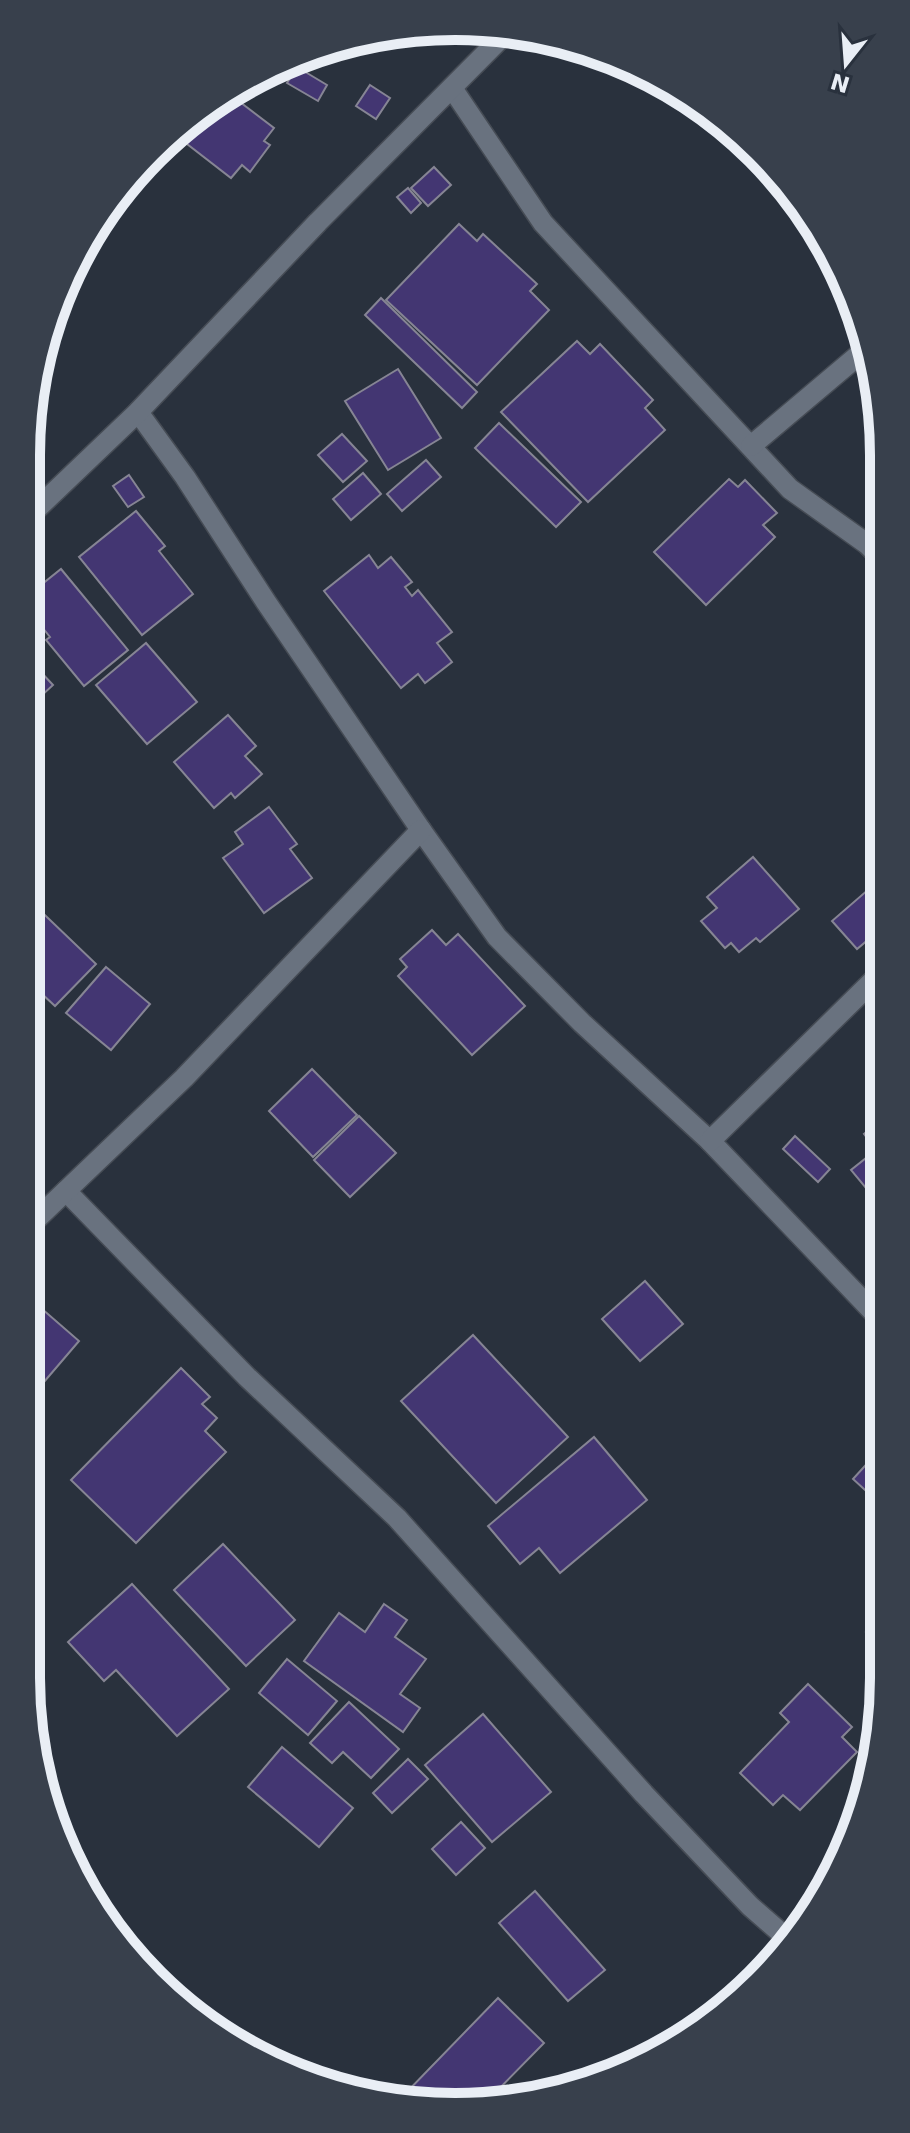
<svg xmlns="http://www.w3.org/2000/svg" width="910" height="2133" font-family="'DejaVu Sans',sans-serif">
	<rect width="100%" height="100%" fill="#29313d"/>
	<g fill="#433672" stroke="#868594" stroke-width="2">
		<path d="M297 67 327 85 318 101 287 83Z"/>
		<path d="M370 85 390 98 376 119 356 106Z"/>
		<path d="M232 96 274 128 264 141 270 145 250 172 242 165 231 178 178 137Z"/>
		<path d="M434 167 451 185 428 206 411 188Z"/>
		<path d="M408 188 421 203 411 213 397 197Z"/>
		<path d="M459 224 477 241 483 234 537 284 530 291 549 310 477 385 386 300Z"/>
		<path d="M381 298 477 392 462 408 365 315Z"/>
		<path d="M577 341 590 354 600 344 653 400 645 408 665 430 588 502 501 412Z"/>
		<path d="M398 369 441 438 388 470 345 401Z"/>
		<path d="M499 423 581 502 556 527 475 448Z"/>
		<path d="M342 434 367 461 343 482 318 455Z"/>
		<path d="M28 442 41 456 26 468V455Z"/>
		<path d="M426 460 441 477 402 511 387 494Z"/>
		<path d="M363 473 381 494 351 520 333 499Z"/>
		<path d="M129 475 144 497 128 507 113 486Z"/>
		<path d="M729 479 738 487 745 480 777 513 763 525 775 537 706 605 654 552Z"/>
		<path d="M136 511 165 546 159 551 193 594 142 635 79 557Z"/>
		<path d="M369 555 378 568 391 557 412 582 405 587 412 596 418 590 452 632 437 643 452 662 425 683 418 674 401 688 324 591Z"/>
		<path d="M61 569 128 650 84 686 46 640 50 637 26 607V597Z"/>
		<path d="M146 643 197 702 147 744 96 685Z"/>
		<path d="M26 656 53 685 26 710Z"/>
		<path d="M228 715 256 746 245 756 262 774 235 798 231 793 214 808 174 762Z"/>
		<path d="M269 807 297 844 290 849 312 878 264 913 223 858 243 844 235 832Z"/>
		<path d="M753 857 799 909 760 942 756 938 739 952 731 943 725 948 701 921 717 908 707 897Z"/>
		<path d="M877 882 882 887V928L857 949 832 921Z"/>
		<path d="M26 897 96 964 55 1006 26 979Z"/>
		<path d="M432 930 446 945 458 934 525 1006 472 1055 398 976 407 967 400 959Z"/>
		<path d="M106 967 150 1004 111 1050 66 1013Z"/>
		<path d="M312 1069 357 1115 313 1157 269 1111Z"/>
		<path d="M26 1100 39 1111 26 1126Z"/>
		<path d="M359 1116 396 1153 350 1197 314 1160Z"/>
		<path d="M882 1119 883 1203 880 1205 851 1170 876 1150 864 1134Z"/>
		<path d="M795 1136 830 1169 818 1182 783 1149Z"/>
		<path d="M645 1281 683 1324 640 1361 602 1319Z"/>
		<path d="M26 1295 79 1341 26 1403Z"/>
		<path d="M473 1335 568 1437 496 1503 401 1401Z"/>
		<path d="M181 1368 210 1397 202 1404 217 1418 205 1431 226 1452 136 1543 71 1480Z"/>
		<path d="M594 1437 647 1500 560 1573 539 1548 520 1564 488 1526Z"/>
		<path d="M883 1446V1492L876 1500 853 1479Z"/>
		<path d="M223 1544 295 1620 246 1666 174 1590Z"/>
		<path d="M132 1584 229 1689 177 1736 116 1670 104 1681 68 1642Z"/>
		<path d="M384 1604 407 1620 395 1637 426 1659 400 1694 420 1708 403 1732 304 1661 339 1613 365 1632Z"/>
		<path d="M884 1614V1651L866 1632Z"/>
		<path d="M287 1659 337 1701 308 1735 259 1693Z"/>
		<path d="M808 1684 852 1727 842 1737 857 1752 800 1810 783 1795 773 1805 740 1773 789 1722 780 1713Z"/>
		<path d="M349 1702 399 1749 371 1778 343 1752 332 1763 310 1743Z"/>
		<path d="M483 1714 551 1792 492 1842 425 1765Z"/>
		<path d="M282 1747 353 1808 319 1847 248 1787Z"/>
		<path d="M408 1759 428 1779 392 1813 373 1793Z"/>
		<path d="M461 1822 485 1848 456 1875 432 1849Z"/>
		<path d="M535 1891 605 1970 568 2001 499 1923Z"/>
		<path d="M498 1998 544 2043 489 2099H400Z"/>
	</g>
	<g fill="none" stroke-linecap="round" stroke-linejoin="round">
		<defs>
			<g id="minor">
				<path d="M452 88 543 223 790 489 867 544 881 558"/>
				<path d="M138 412 185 477 266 602 421 830 497 937 582 1023 710 1141 883 1322"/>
				<path d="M751 446 867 348"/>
				<path d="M26 519 138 412 318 222 502 37"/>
				<path d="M710 1141 882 972"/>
				<path d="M66 1191 247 1377 397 1518 644 1794 750 1906 789 1940"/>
				<path d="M26 1229 184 1078 421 830"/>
			</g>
		</defs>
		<use href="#minor" stroke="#464c55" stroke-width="23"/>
		<use href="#minor" stroke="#69727f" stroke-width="20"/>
	</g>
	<path d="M0 0H910V2133H0ZM455 40H455A415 415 0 0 1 870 455V1678A415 415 0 0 1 455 2093H455A415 415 0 0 1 40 1678V455A415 415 0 0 1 455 40Z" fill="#38404c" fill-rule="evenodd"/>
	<path fill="none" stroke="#e9eef5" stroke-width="10" d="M455 40H455A415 415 0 0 1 870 455V1678A415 415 0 0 1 455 2093H455A415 415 0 0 1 40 1678V455A415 415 0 0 1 455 40Z"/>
	<g transform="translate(846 64) rotate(197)" stroke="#29313d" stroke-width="6" paint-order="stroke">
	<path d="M0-6L14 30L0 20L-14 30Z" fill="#e9eef5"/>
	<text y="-12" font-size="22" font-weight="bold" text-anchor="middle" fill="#e9eef5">N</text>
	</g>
</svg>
